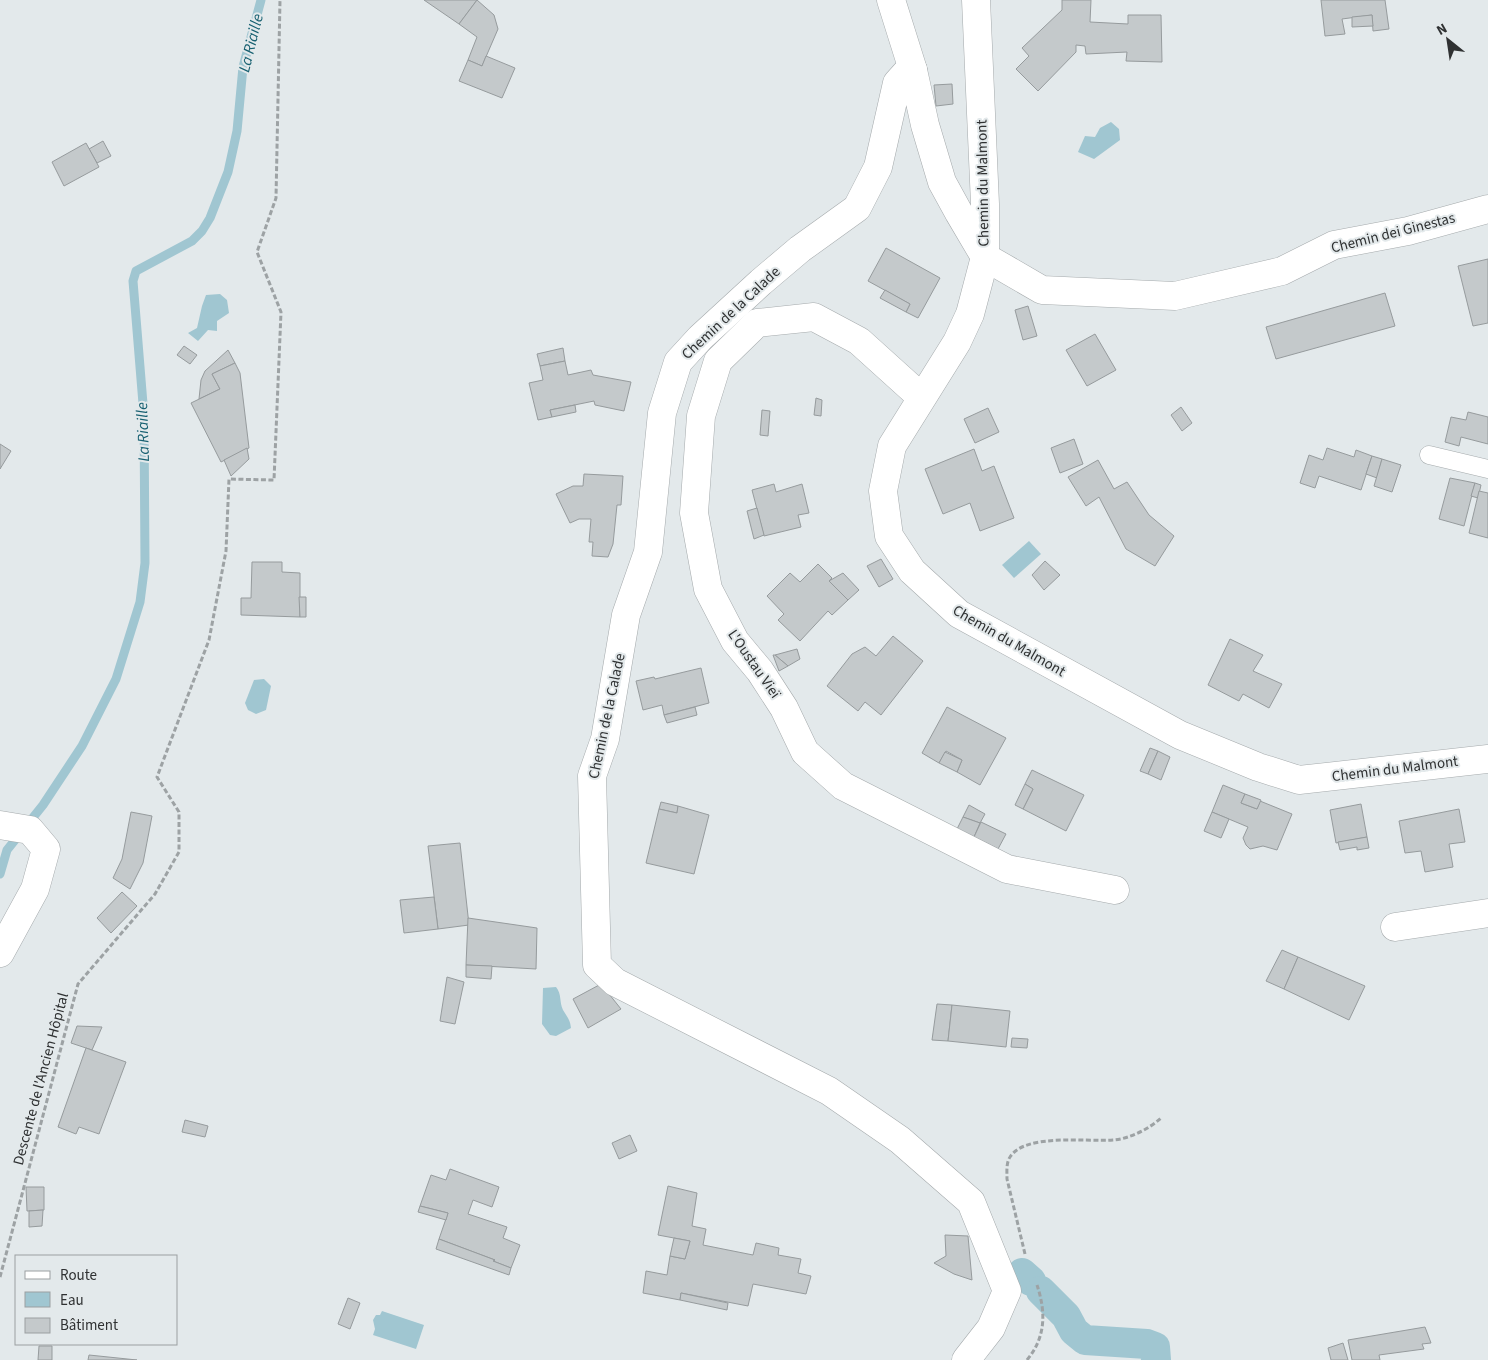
<svg xmlns="http://www.w3.org/2000/svg" width="1488" height="1360" font-family="'Source Sans 3',sans-serif">
	<rect width="100%" height="100%" fill="#e3e9eb"/>
	<g fill="#a0c6d1">
		<path d="M1111 122 1119 129 1120 140 1094 159 1078 152 1085 136 1095 137 1100 128Z"/>
		<path d="M220 294 227 300 229 313 217 321V331L208 330 198 341 188 333 197 328 202 306 206 295Z"/>
		<path d="M1029 541 1041 554 1014 578 1002 565Z"/>
		<path d="M264 679 271 686 266 710 256 714 248 710 245 703 254 680Z"/>
		<path d="M556 987C562 994 559 1002 563 1010 567 1017 570 1019 571 1028L556 1036 550 1035 542 1024 543 988Z"/>
		<path d="M382 1311 424 1325 416 1349 373 1335 375 1329 373 1320 376 1315H380Z"/>
	</g>
	<g fill="none" stroke-linecap="round" stroke-linejoin="round">
		<path stroke="#a0c6d1" stroke-width="9" d="M0 874 7 850 43 805 82 746 116 679 140 602 145 563 144 416 133 281 136 271 192 241 202 231 210 218 228 172 237 131 243 67 261 0"/>
		<g stroke="#a0c6d1" stroke-width="30">
			<path d="M1022 1273 1031 1281"/>
			<path d="M1041 1291 1066 1316 1074 1331 1085 1340 1147 1344 1155 1347 1156 1360"/>
		</g>
	</g>
	<g fill="#c4c9cb" stroke="#969b9d">
		<path d="M424 0H477L459 24Z"/>
		<path d="M477 0 494 15 498 29 482 66 468 60 477 37 459 24Z"/>
		<path d="M1062 0H1091L1090 22 1128 24V15H1161L1162 62 1126 61 1127 52 1086 54 1085 46 1076 45V52L1038 91 1016 69 1029 56 1022 48 1062 10Z"/>
		<path d="M1321 0H1385L1389 29 1373 31 1372 15 1342 19 1345 34 1325 36Z"/>
		<path d="M1372 15 1373 26 1352 27V17Z"/>
		<path d="M486 56 515 68 502 98 459 81 468 60 482 66Z"/>
		<path d="M952 84 953 104 936 106 934 85Z"/>
		<path d="M103 141 111 156 97 163 89 149Z"/>
		<path d="M86 143 99 167 64 186 52 162Z"/>
		<path d="M886 248 940 278 918 318 906 312 910 304 868 281Z"/>
		<path d="M1488 259V323L1473 326 1458 266Z"/>
		<path d="M885 290 910 304 906 312 880 298Z"/>
		<path d="M1385 293 1395 326 1276 359 1266 327Z"/>
		<path d="M1028 306 1037 336 1023 340 1015 310Z"/>
		<path d="M1095 334 1116 370 1087 386 1066 350Z"/>
		<path d="M184 346 197 355 190 364 177 355Z"/>
		<path d="M563 348 565 361 540 366 537 354Z"/>
		<path d="M228 350 235 363 212 374 220 389 199 399 201 380 205 371Z"/>
		<path d="M565 361 568 375 591 370 593 375 631 382 624 411 595 405 594 401 550 410 552 417 538 420 529 383 543 380 540 366Z"/>
		<path d="M235 363 240 373 249 448 221 462 191 403 220 389 212 374Z"/>
		<path d="M816 398 822 400 821 416 814 415Z"/>
		<path d="M575 405 576 412 552 417 550 410Z"/>
		<path d="M1181 407 1192 423 1182 431 1171 415Z"/>
		<path d="M988 408 999 432 975 443 964 419Z"/>
		<path d="M762 410 770 411 768 436 760 435Z"/>
		<path d="M1468 412 1488 417V444L1461 437 1459 446 1445 442 1451 417 1466 420Z"/>
		<path d="M1074 439 1083 464 1060 473 1051 448Z"/>
		<path d="M0 444 11 451 0 469Z"/>
		<path d="M247 448 249 459 231 476 224 460Z"/>
		<path d="M1327 448 1354 457 1356 450 1372 456 1361 490 1319 476 1315 488 1300 483 1309 455 1323 460Z"/>
		<path d="M974 449 982 471 994 466 1014 518 980 531 970 503 943 514 925 469Z"/>
		<path d="M1372 456 1382 459 1377 478 1366 474Z"/>
		<path d="M1382 459 1401 465 1392 492 1374 486Z"/>
		<path d="M1098 460 1114 489 1127 482 1149 515 1174 536 1155 566 1126 549 1099 497 1086 506 1068 477Z"/>
		<path d="M584 474 623 476 621 505H617L613 544 608 557 592 556 593 542H589L591 519H579L570 523 556 494 573 486H583Z"/>
		<path d="M1450 478 1475 483 1464 526 1439 519Z"/>
		<path d="M1475 483 1481 485 1478 498 1471 496Z"/>
		<path d="M774 484 776 492 802 484 809 513 798 515 801 527 764 536 752 490Z"/>
		<path d="M1479 491 1488 493V538L1469 533Z"/>
		<path d="M757 508 764 535 754 539 747 511Z"/>
		<path d="M881 559 893 579 879 587 867 566Z"/>
		<path d="M1045 561 1060 575 1044 590 1032 575Z"/>
		<path d="M252 562H282V572L300 573V617L241 615V598H251Z"/>
		<path d="M818 564 832 578 829 581 848 600 832 615 828 611 800 641 778 620 784 614 767 596 790 573 800 582Z"/>
		<path d="M843 573 859 590 848 600 829 581Z"/>
		<path d="M299 597H306V617H300Z"/>
		<path d="M893 636 923 661 881 715 865 702 858 711 827 686 852 654 865 647 876 656Z"/>
		<path d="M1230 639 1263 655 1253 671 1282 684 1269 708 1243 694 1239 701 1208 685Z"/>
		<path d="M797 649 800 659 788 666 775 655Z"/>
		<path d="M773 655H775L788 666 779 671Z"/>
		<path d="M701 668 709 703 664 715 662 705 643 710 636 681 654 677 655 679Z"/>
		<path d="M695 707 697 715 667 723 664 715Z"/>
		<path d="M947 707 1006 738 980 785 957 772 962 760 946 751 939 763 922 753Z"/>
		<path d="M1150 748 1158 751 1148 774 1140 771Z"/>
		<path d="M1158 751 1170 757 1161 780 1148 774Z"/>
		<path d="M945 752 962 760 957 772 939 763Z"/>
		<path d="M1032 770 1084 795 1066 831 1023 809 1033 789 1025 784Z"/>
		<path d="M1025 784 1033 789 1023 809 1015 805Z"/>
		<path d="M1223 785 1245 794 1241 803 1257 809 1260 801 1292 814 1277 850 1263 846 1250 849 1246 845 1243 838 1248 827 1212 812Z"/>
		<path d="M1245 794 1261 800 1257 809 1241 803Z"/>
		<path d="M661 802 678 806 677 813 659 809Z"/>
		<path d="M1361 804 1367 837 1336 843 1330 810Z"/>
		<path d="M969 805 985 814 980 823 963 817Z"/>
		<path d="M678 806 709 815 694 874 646 863 659 809 677 813Z"/>
		<path d="M1459 809 1465 842 1449 844 1453 867 1425 872 1421 851 1405 853 1399 821Z"/>
		<path d="M131 812 152 816 143 863 130 889 113 878 122 859Z"/>
		<path d="M1212 812 1229 819 1221 838 1204 831Z"/>
		<path d="M963 817 980 823 974 837 957 829Z"/>
		<path d="M981 822 1006 834 998 849 974 837Z"/>
		<path d="M1367 837 1369 848 1357 850V847L1340 850 1338 842Z"/>
		<path d="M460 843 469 925 438 929 428 846Z"/>
		<path d="M122 892 137 906 111 933 97 918Z"/>
		<path d="M434 897 438 929 404 933 400 900Z"/>
		<path d="M468 918 537 928 536 969 466 965Z"/>
		<path d="M1282 950 1298 957 1284 989 1266 981Z"/>
		<path d="M1298 957 1365 986 1349 1020 1284 989Z"/>
		<path d="M466 965 492 966 491 979 466 977Z"/>
		<path d="M447 977 464 982 455 1024 440 1021Z"/>
		<path d="M601 984 621 1009 588 1028 573 999Z"/>
		<path d="M937 1004 952 1005 948 1041 932 1040Z"/>
		<path d="M952 1005 1010 1011 1006 1047 948 1041Z"/>
		<path d="M77 1026 102 1027 92 1050 71 1043Z"/>
		<path d="M1012 1038 1028 1039 1027 1048 1011 1047Z"/>
		<path d="M86 1048 126 1062 99 1134 79 1127 76 1134 58 1127Z"/>
		<path d="M185 1120 208 1126 205 1137 182 1132Z"/>
		<path d="M630 1135 637 1151 619 1159 612 1143Z"/>
		<path d="M450 1169 499 1187 492 1207 473 1200 468 1214 507 1227 503 1238 520 1245 511 1268 493 1261 495 1260 439 1239 448 1213 420 1206 431 1175 446 1180Z"/>
		<path d="M668 1186 697 1193 692 1226 706 1229 703 1245 753 1255 756 1243 779 1248 778 1255 801 1259 798 1273 811 1276 806 1294 753 1284 748 1306 681 1293 680 1300 643 1293 646 1271 667 1275 670 1256 685 1259 690 1241 658 1235Z"/>
		<path d="M26 1187H44V1210L27 1211Z"/>
		<path d="M420 1206 448 1213 446 1220 418 1212Z"/>
		<path d="M43 1210 42 1226 29 1227V1211Z"/>
		<path d="M945 1235 968 1236 972 1280 954 1274 934 1263 946 1256Z"/>
		<path d="M674 1238 690 1241 685 1259 670 1256Z"/>
		<path d="M439 1239 495 1260 493 1261 511 1268 509 1275 436 1249Z"/>
		<path d="M681 1293 728 1303 727 1310 680 1300Z"/>
		<path d="M348 1298 360 1303 350 1329 338 1324Z"/>
		<path d="M1425 1327 1431 1343 1422 1344 1424 1349 1379 1355 1380 1360H1352L1348 1340Z"/>
		<path d="M1343 1343 1348 1360H1331L1328 1348Z"/>
		<path d="M39 1346H52V1360H38Z"/>
		<path d="M89 1355 137 1360H88Z"/>
	</g>
	<g fill="none" stroke-linecap="round" stroke-linejoin="round">
		<defs>
			<path id="lane" d="M1429 455 1488 469"/>
			<g id="street">
				<path d="M891 0 913 70"/>
				<path d="M976 0 985 204V257L970 314 957 342 892 446 883 491 889 536 912 571 959 614 1180 735 1258 767 1299 780 1488 759"/>
				<path d="M921 397 859 341 814 317 757 323 718 361 701 416 694 513 708 589 735 641 760 671 784 708 805 752 843 786 1007 869 1115 890"/>
				<path d="M0 825 30 830 46 849 35 889 0 953"/>
				<path d="M1395 927 1488 913"/>
				<path d="M966 1360 991 1328 1007 1291 971 1202 900 1140 829 1091 615 982 597 965 592 776 605 739 626 615 648 552 662 413 678 362 700 338 761 282 800 249 857 208 878 167 897 83 906 73 913 70 925 125 942 182 959 213 985 257 1042 290 1175 296 1282 271 1334 245 1408 231 1488 209"/>
			</g>
		</defs>
		<use href="#lane" stroke="#a5aaac" stroke-width="19"/>
		<use href="#street" stroke="#a5aaac" stroke-width="29"/>
		<g stroke="#9da2a4" stroke-width="3" stroke-dasharray="5 2.5" stroke-linecap="butt">
			<path d="M1025 1254 1007 1179C1007 1172 1006 1163 1010 1157 1025 1133 1087 1142 1113 1140 1129 1139 1149 1129 1161 1118"/>
			<path d="M0 1277 78 984 155 894 179 852V812L157 777 209 640 226 551 229 479 274 480 281 312 257 252 276 198 280 0"/>
			<path d="M1027 1360C1046 1337 1046 1312 1037 1285"/>
		</g>
		<use href="#lane" stroke="#fff" stroke-width="18"/>
		<use href="#street" stroke="#fff" stroke-width="28"/>
	</g>
	<g text-anchor="middle" dominant-baseline="central" stroke-width="4" stroke-linejoin="round" paint-order="stroke">
		<g font-size="15" fill="#2f3132" stroke="#e3e9eb">
			<text transform="translate(983 183) rotate(-91)">Chemin du Malmont</text>
			<text transform="translate(1393 233) rotate(-14)">Chemin dei Ginestas</text>
			<text transform="translate(731 313) rotate(-43)">Chemin de la Calade</text>
			<text transform="translate(1009 641) rotate(30)">Chemin du Malmont</text>
			<text transform="translate(754 664) rotate(55)">L'Oustau Vieï</text>
			<text transform="translate(607 716) rotate(-78)">Chemin de la Calade</text>
			<text transform="translate(1395 769) rotate(-7)">Chemin du Malmont</text>
			<text transform="translate(41 1079) rotate(-75)">Descente de l'Ancien Hôpital</text>
		</g>
		<g font-size="16" font-style="italic" fill="#176071" stroke="#e3e9eb">
			<text transform="translate(251 43) rotate(-76)">La Riaille</text>
			<text transform="translate(143 432) rotate(-92)">La Riaille</text>
		</g>
	</g>
	<rect x="15" y="1255" width="162" height="90" fill="#e3e9eb" stroke="#9b9fa1"/>
	<rect x="25" y="1271" width="25" height="8" fill="#ffffff" stroke="#9b9fa1"/>
	<text x="60" y="1280" font-size="15" fill="#2f3132">Route</text>
	<rect x="25" y="1292" width="25" height="15" fill="#a0c6d1" stroke="#9b9fa1"/>
	<text x="60" y="1305" font-size="15" fill="#2f3132">Eau</text>
	<rect x="25" y="1318" width="25" height="15" fill="#c4c9cb" stroke="#9b9fa1"/>
	<text x="60" y="1330" font-size="15" fill="#2f3132">Bâtiment</text>
	<g transform="translate(1448 40) rotate(330)" stroke="#e3e9eb" stroke-width="4" paint-order="stroke">
	<path d="M0-4L9 19L0 12L-9 19Z" fill="#2f3132"/>
	<text y="-8" font-size="14" font-weight="bold" text-anchor="middle" fill="#2f3132">N</text>
	</g>
</svg>
